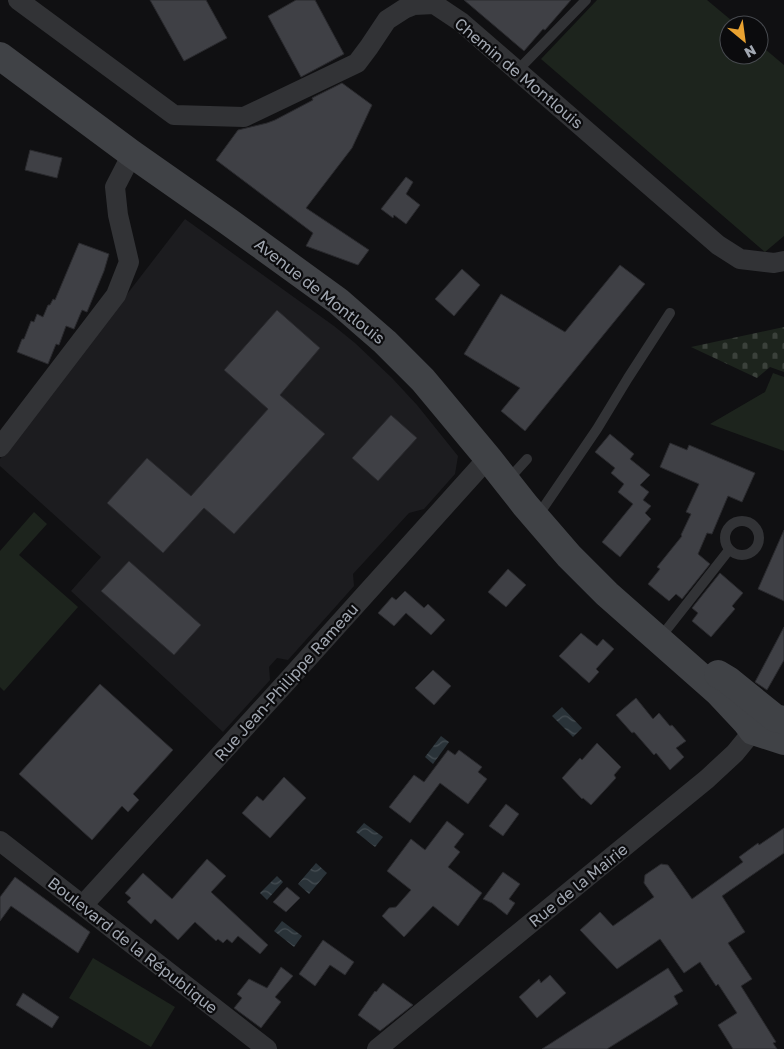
<svg xmlns="http://www.w3.org/2000/svg" width="784" height="1049" font-family="'Golos Text',sans-serif">
	<defs>
		<pattern id="cemetery-stones" width="16" height="16" patternUnits="userSpaceOnUse" patternTransform="scale(1.25)"><rect width="16" height="16" fill="#1d241d"/><path d="M2 7V4a2 2 0 0 1 4 0v3zM10 15v-3a2 2 0 0 1 4 0v3z" fill="#3b413b"/></pattern>
		<pattern id="water-waves" width="16" height="10" patternUnits="userSpaceOnUse" patternTransform="scale(1.25)"><rect width="16" height="10" fill="#2a3339"/><path d="M0 5q4-4 8 0t8 0" fill="none" stroke="#464e53"/></pattern>
	</defs>
	<rect width="100%" height="100%" fill="#101012"/>
	<path fill="#1c1c1f" d="M185 219 334 326 355 343 392 378 417 405 458 456 455 474 424 509 409 513 353 574 354 586 288 660 277 658 269 667 270 680 223 732 71 591 101 557 0 466V459Z"/>
	<g fill="#1d241d">
		<path d="M597 0H707L737 25H729V55H759V44L784 65V236L765 252 541 59Z"/>
		<path d="M773 373 784 377V451L710 424 765 392Z"/>
		<path d="M34 512 47 524 19 555 78 607 4 691 0 687V551Z"/>
		<path d="M93 958 175 1007 151 1047 69 998Z"/>
	</g>
	<path fill="url(#cemetery-stones)" d="M784 327V372L770 367 757 378 691 347Z"/>
	<g fill="url(#water-waves)">
		<path d="M562 707 582 728 573 737 552 716Z"/>
		<path d="M441 736 449 742 433 764 425 757Z"/>
		<path d="M364 823 383 837 375 847 356 832Z"/>
		<path d="M316 863 327 873 309 894 298 884Z"/>
		<path d="M277 876 283 882 267 900 260 893Z"/>
		<path d="M282 921 302 936 294 947 274 931Z"/>
	</g>
	<g fill="#3f4045" stroke="#2a2a2e">
		<path d="M150 0H206L227 38 184 61Z"/>
		<path d="M296 0H315L344 54 301 77 268 16Z"/>
		<path d="M464 0H571L545 30 543 29 524 51Z"/>
		<path d="M342 83 372 105 352 148 306 208 369 250 358 265 306 246 313 233 216 160 238 130 267 123 275 120 313 100 312 98Z"/>
		<path d="M30 150 62 158 57 178 25 170Z"/>
		<path d="M406 177 413 182 406 194 420 205 406 224 394 215 393 218 381 209Z"/>
		<path d="M79 243 109 254 104 271 87 312 82 310 74 329 66 326 59 345 56 344 48 364 17 352 22 339H24L31 321 34 322 37 314 43 317 48 305H50L53 299 55 300Z"/>
		<path d="M620 265 645 284 525 431 501 411 520 388 464 354 501 294 565 332Z"/>
		<path d="M462 269 480 285 454 316 435 299Z"/>
		<path d="M277 310 320 348 280 395 325 434 234 534 204 508 163 553 107 503 147 458 191 496 268 409 224 370Z"/>
		<path d="M391 415 417 438 378 481 352 458Z"/>
		<path d="M610 434 634 454 630 459 650 475 640 485 649 492 643 500 651 506 645 513 651 519 620 557 602 542 633 504 618 492 624 484 611 473 615 468 595 452Z"/>
		<path d="M670 443 687 450 689 445 755 473 742 502 728 496 712 534 707 533 698 554 710 564 682 599 676 594 669 601 648 584 660 569 657 567 682 536 681 535 691 514 686 512 699 484 660 467Z"/>
		<path d="M784 530V601L758 589Z"/>
		<path d="M129 561 201 625 174 655 101 591Z"/>
		<path d="M508 569 526 585 506 607 488 592Z"/>
		<path d="M720 573 743 593 732 606 735 609 711 637 692 621 698 613 692 608Z"/>
		<path d="M405 591 424 608 428 604 445 620 431 635 406 613 394 626 378 613 392 597 396 600Z"/>
		<path d="M784 627V660L767 690 755 682Z"/>
		<path d="M581 633 597 646 603 639 614 649 596 669 599 672 589 683 559 656Z"/>
		<path d="M433 670 451 686 434 705 415 688Z"/>
		<path d="M100 684 173 750 133 794 139 800 128 812 122 806 92 840 19 774Z"/>
		<path d="M636 698 653 719 659 713 670 726 672 725 686 741 676 748 684 757 670 770 656 753 654 755 634 732 632 733 616 715Z"/>
		<path d="M597 743 621 767 614 775 616 778 591 805 583 798 582 799 562 778 580 758 582 760Z"/>
		<path d="M448 750 455 755 459 750 482 767 478 772 487 779 468 804 440 783 410 823 389 807 414 775 424 782Z"/>
		<path d="M284 777 306 798 270 838 242 813 257 796 263 801Z"/>
		<path d="M506 804 519 814 503 836 489 826Z"/>
		<path d="M447 821 464 834 454 847 460 852 448 867 482 893 458 926 433 906 404 937 382 916 389 908 396 907 411 890 387 871 411 839 425 850Z"/>
		<path d="M784 828V853L722 896 745 932 728 943 752 979 741 986 776 1042 773 1043 777 1049H733L718 1025 737 1013 718 984 716 986 700 962 684 973 660 939 617 969 580 930 600 912 613 926 654 897 644 883 645 875 661 864 668 865 692 899 743 862 739 857 758 843 759 845Z"/>
		<path d="M207 859 226 876 211 892 268 945 260 954 238 936 232 943 227 939 223 943 218 939 216 941 195 922 178 940 155 919 151 924 127 902 131 898 125 893 143 873 172 899Z"/>
		<path d="M503 872 520 884 509 899 515 903 507 915 492 903 483 899Z"/>
		<path d="M15 877 90 932 78 953 11 906 0 921V897Z"/>
		<path d="M287 887 300 898 286 912 273 902Z"/>
		<path d="M323 940 354 962 345 975 330 965 315 986 299 974Z"/>
		<path d="M281 967 293 976 275 997 281 1002 261 1028 234 1008 242 998 237 994 249 979 267 988Z"/>
		<path d="M668 968 683 991 674 996 678 1004 655 1019 607 1049H542Z"/>
		<path d="M550 975 566 993 537 1018 519 997 539 979 541 983Z"/>
		<path d="M383 983 413 1005 380 1031 358 1015 375 991 376 992Z"/>
		<path d="M23 993 59 1017 52 1028 16 1005Z"/>
	</g>
	<g fill="none" stroke-linecap="round" stroke-linejoin="round">
		<g stroke="#323336" stroke-width="10">
			<path d="M517 71 586 0"/>
			<path d="M507 481 527 459"/>
			<path d="M537 517 597 429 628 378 670 313"/>
			<circle cx="742" cy="538" r="17"/>
			<path d="M660 638 729 550"/>
		</g>
		<g stroke="#323336" stroke-width="20">
			<path d="M18 0 174 115 244 117 357 63 369 47 387 20 404 9 414 5 434 4 461 22 718 245 740 259 774 263 784 261"/>
			<path d="M0 447 116 295 129 262 118 215 115 187 132 154"/>
			<path d="M0 841 267 1049"/>
			<path d="M83 905 290 678 488 458"/>
			<path d="M377 1049 707 779 735 753 753 731 765 724"/>
		</g>
		<g stroke="#404246" stroke-width="28">
			<path d="M0 56 132 154 229 222 338 301 362 322 385 342 423 380 488 458 525 505 569 556 607 594 718 692 747 723 753 731 784 741"/>
			<path d="M718 674 728 680 775 718 784 720"/>
		</g>
	</g>
	<g text-anchor="middle" dominant-baseline="central" stroke-width="4.5" stroke-linejoin="round" paint-order="stroke">
		<g font-size="16" fill="#a2a8b2" stroke="#0b0b0d">
			<text transform="translate(519 73) rotate(40)">Chemin de Montlouis</text>
			<text transform="translate(320 291) rotate(38)">Avenue de Montlouis</text>
			<text transform="translate(286 682) rotate(-48)">Rue Jean-Philippe Rameau</text>
			<text transform="translate(578 885) rotate(-39)">Rue de la Mairie</text>
			<text transform="translate(133 945) rotate(38)">Boulevard de la République</text>
		</g>
	</g>
	<g transform="translate(744 40) rotate(151)"><circle r="24" fill="#0b0b0d" stroke="#474a4f"/>
	<path d="M0-4L9 19L0 12L-9 19Z" fill="#e9a231"/>
	<text y="-8" font-size="14" font-weight="bold" text-anchor="middle" fill="#a2a8b2">N</text>
	</g>
</svg>
